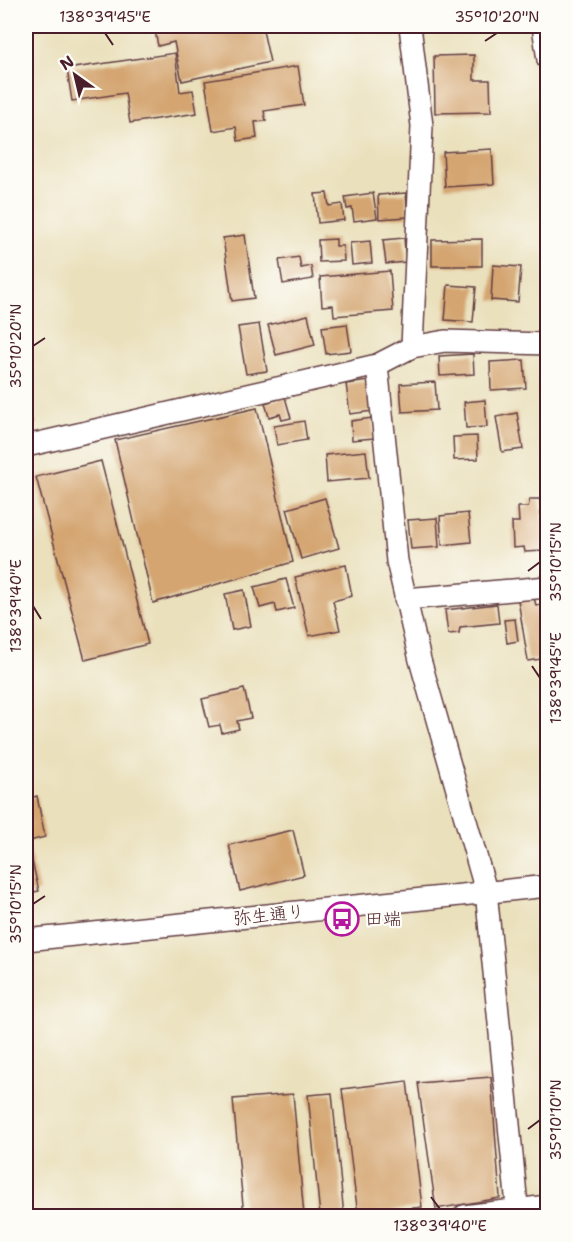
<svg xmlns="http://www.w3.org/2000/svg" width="573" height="1242" font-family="'Shantell Sans','Klee One',sans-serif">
	<rect width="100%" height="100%" fill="#fdfcf7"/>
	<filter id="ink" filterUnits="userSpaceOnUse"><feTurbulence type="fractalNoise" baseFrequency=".0167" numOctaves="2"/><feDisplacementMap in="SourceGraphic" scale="12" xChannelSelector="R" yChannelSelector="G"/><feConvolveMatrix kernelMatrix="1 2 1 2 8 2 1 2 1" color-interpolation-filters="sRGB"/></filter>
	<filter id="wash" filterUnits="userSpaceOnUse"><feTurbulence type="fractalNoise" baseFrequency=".008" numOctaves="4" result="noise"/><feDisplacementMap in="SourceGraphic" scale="24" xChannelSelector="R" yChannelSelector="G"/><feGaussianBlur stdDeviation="1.35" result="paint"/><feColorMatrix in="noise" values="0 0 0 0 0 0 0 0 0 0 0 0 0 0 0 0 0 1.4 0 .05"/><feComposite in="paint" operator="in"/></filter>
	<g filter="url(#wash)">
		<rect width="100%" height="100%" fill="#eae0bc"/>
		<g id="blocks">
			<g fill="#d4a571">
				<path d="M154 26H262L270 62 182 81 174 42 158 46Z"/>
				<path d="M175 53 180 92 193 90 197 113 130 123 125 93 72 101 67 69Z"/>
				<path d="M474 55V80H490L491 112 435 113 434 56Z"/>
				<path d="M298 66 304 105 264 111 266 121 255 122 257 138 238 141 236 127 213 131 205 81Z"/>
				<path d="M492 149 494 184 445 187 443 152Z"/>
				<path d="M327 193 329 206 342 204 344 220 318 223 315 194Z"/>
				<path d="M373 193 377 218 354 221 352 208 347 209 345 197Z"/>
				<path d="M406 193 408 217 379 219 378 195Z"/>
				<path d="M245 235 254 298 232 301 223 238Z"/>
				<path d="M404 238 406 262 386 264 383 240Z"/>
				<path d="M336 239V246H343L344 261 319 262 318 240Z"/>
				<path d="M482 239V266H432V240Z"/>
				<path d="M370 241 372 263 352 265 350 243Z"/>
				<path d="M299 257 301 268 311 266 313 279 283 284 279 260Z"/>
				<path d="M493 265 521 267 518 302 491 300Z"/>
				<path d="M390 271 393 311 334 316 333 305 322 306 320 277Z"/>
				<path d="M448 285 476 287 473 322 445 320Z"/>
				<path d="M308 315 315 345 276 355 268 325Z"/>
				<path d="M259 324 267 371 246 374 238 327Z"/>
				<path d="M347 324 351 351 326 354 322 327Z"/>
				<path d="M473 354 474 374 440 376 439 356Z"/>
				<path d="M524 360 526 388 491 390 490 362Z"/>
				<path d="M370 381 373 411 350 414 346 384Z"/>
				<path d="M435 382 437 410 402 412 400 384Z"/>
				<path d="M26 390 32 422 26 423Z"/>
				<path d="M285 397 291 418 282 420 280 414 269 417 265 403Z"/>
				<path d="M485 400 487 427 466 428 464 402Z"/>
				<path d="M257 408 293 562 153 603 115 440Z"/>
				<path d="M517 413 523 449 502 452 496 417Z"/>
				<path d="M372 418 374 438 352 440 351 421Z"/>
				<path d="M304 421 307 440 277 445 274 426Z"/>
				<path d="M477 436 478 459 454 460 453 437Z"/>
				<path d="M366 451 369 478 327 482 325 455Z"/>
				<path d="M101 461 148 644 85 660 36 477Z"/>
				<path d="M325 498 339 548 301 559 287 509Z"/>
				<path d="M530 499H540L544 551 525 552 524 547 513 548 512 522H519L518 507H528Z"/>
				<path d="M468 513 471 542 442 545 440 516Z"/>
				<path d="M437 518 439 547 411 549 408 520Z"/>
				<path d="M346 565 352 596 333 601 340 630 309 636 295 577Z"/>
				<path d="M286 579 294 608 277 612 275 604 260 608 254 587Z"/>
				<path d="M244 590 251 626 232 630 225 594Z"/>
				<path d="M534 597 536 606 548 604V658L528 661 518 600Z"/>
				<path d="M497 604 499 623 460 627 459 633 448 634 445 610Z"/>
				<path d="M515 619 518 641 507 643 504 620Z"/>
				<path d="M244 689 251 718 237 721 239 729 222 733 220 725 209 727 202 699Z"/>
				<path d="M37 796 45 837 26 842V799Z"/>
				<path d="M293 830 304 875 240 891 229 845Z"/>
				<path d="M29 848 39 891 26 894V849Z"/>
				<path d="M491 1077 500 1198 436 1209 418 1083Z"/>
				<path d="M407 1081 422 1207 358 1215 342 1089Z"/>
				<path d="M332 1093 344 1216H320L308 1095Z"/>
				<path d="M293 1094 304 1215 244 1216 233 1099Z"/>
			</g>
		</g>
	</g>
	<g filter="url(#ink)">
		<use href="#blocks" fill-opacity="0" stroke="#623c41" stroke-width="1.5"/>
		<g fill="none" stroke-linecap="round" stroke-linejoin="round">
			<defs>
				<g id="minor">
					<path d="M410 26 422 126 412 347"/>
					<path d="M543 26 548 60"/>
					<path d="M377 365 397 561 420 660 486 891 518 1216"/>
					<path d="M26 446 377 365 412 347 445 341 548 344"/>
					<path d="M405 599 548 587"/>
					<path d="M26 940 548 886"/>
					<path d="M464 1216 548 1206"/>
				</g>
			</defs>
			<use href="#minor" stroke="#623c41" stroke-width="24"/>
			<use href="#minor" stroke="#fff" stroke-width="21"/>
		</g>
	</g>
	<path fill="none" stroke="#4a1f2b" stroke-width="2" d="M105 33 113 45M485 41 497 33M33 346 45 338M528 571 540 562M33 606 41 619M532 666 540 678M33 904 45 896M528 1129 540 1120M431 1197 440 1209"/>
	<defs>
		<symbol id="bus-ring" viewBox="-11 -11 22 22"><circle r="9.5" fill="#fdfcf7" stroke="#b5179e" stroke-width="1.5"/><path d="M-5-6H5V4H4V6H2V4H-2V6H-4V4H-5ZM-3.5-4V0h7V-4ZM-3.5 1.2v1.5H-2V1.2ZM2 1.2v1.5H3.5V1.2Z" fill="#b5179e"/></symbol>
	</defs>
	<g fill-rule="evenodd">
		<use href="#bus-ring" x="323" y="900" width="38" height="38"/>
	</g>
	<g text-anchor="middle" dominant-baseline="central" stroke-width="4.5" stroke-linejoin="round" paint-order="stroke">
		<g font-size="18" fill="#4a1f2b" stroke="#fdfcf7">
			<text transform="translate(269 915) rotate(-6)">弥生通り</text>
		</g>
		<g font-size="18" fill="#4a1f2b" stroke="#fdfcf7" text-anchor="start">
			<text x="365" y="919">田端</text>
		</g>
	</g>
	<rect width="573" height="1242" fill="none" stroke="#fdfcf7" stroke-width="66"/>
	<g transform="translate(75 75) rotate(326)" stroke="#fdfcf7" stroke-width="4.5" paint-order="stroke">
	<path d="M0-4.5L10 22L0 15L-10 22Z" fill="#4a1f2b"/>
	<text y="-9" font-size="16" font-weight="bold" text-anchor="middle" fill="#4a1f2b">N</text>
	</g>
	<rect x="33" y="33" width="507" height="1176" fill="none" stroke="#4a1f2b" stroke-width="2"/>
	<g font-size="15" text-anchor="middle" fill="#4a1f2b">
		<text x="105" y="22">138°39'45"E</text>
		<text x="497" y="22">35°10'20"N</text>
		<text transform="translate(16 346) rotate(-90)" y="5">35°10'20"N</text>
		<text transform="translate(556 562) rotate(-90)" y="5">35°10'15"N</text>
		<text transform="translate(16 606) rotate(-90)" y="5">138°39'40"E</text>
		<text transform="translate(556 678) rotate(-90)" y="5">138°39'45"E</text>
		<text transform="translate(16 904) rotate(-90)" y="5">35°10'15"N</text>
		<text transform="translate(556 1120) rotate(-90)" y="5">35°10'10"N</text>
		<text x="440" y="1231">138°39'40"E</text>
	</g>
</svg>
